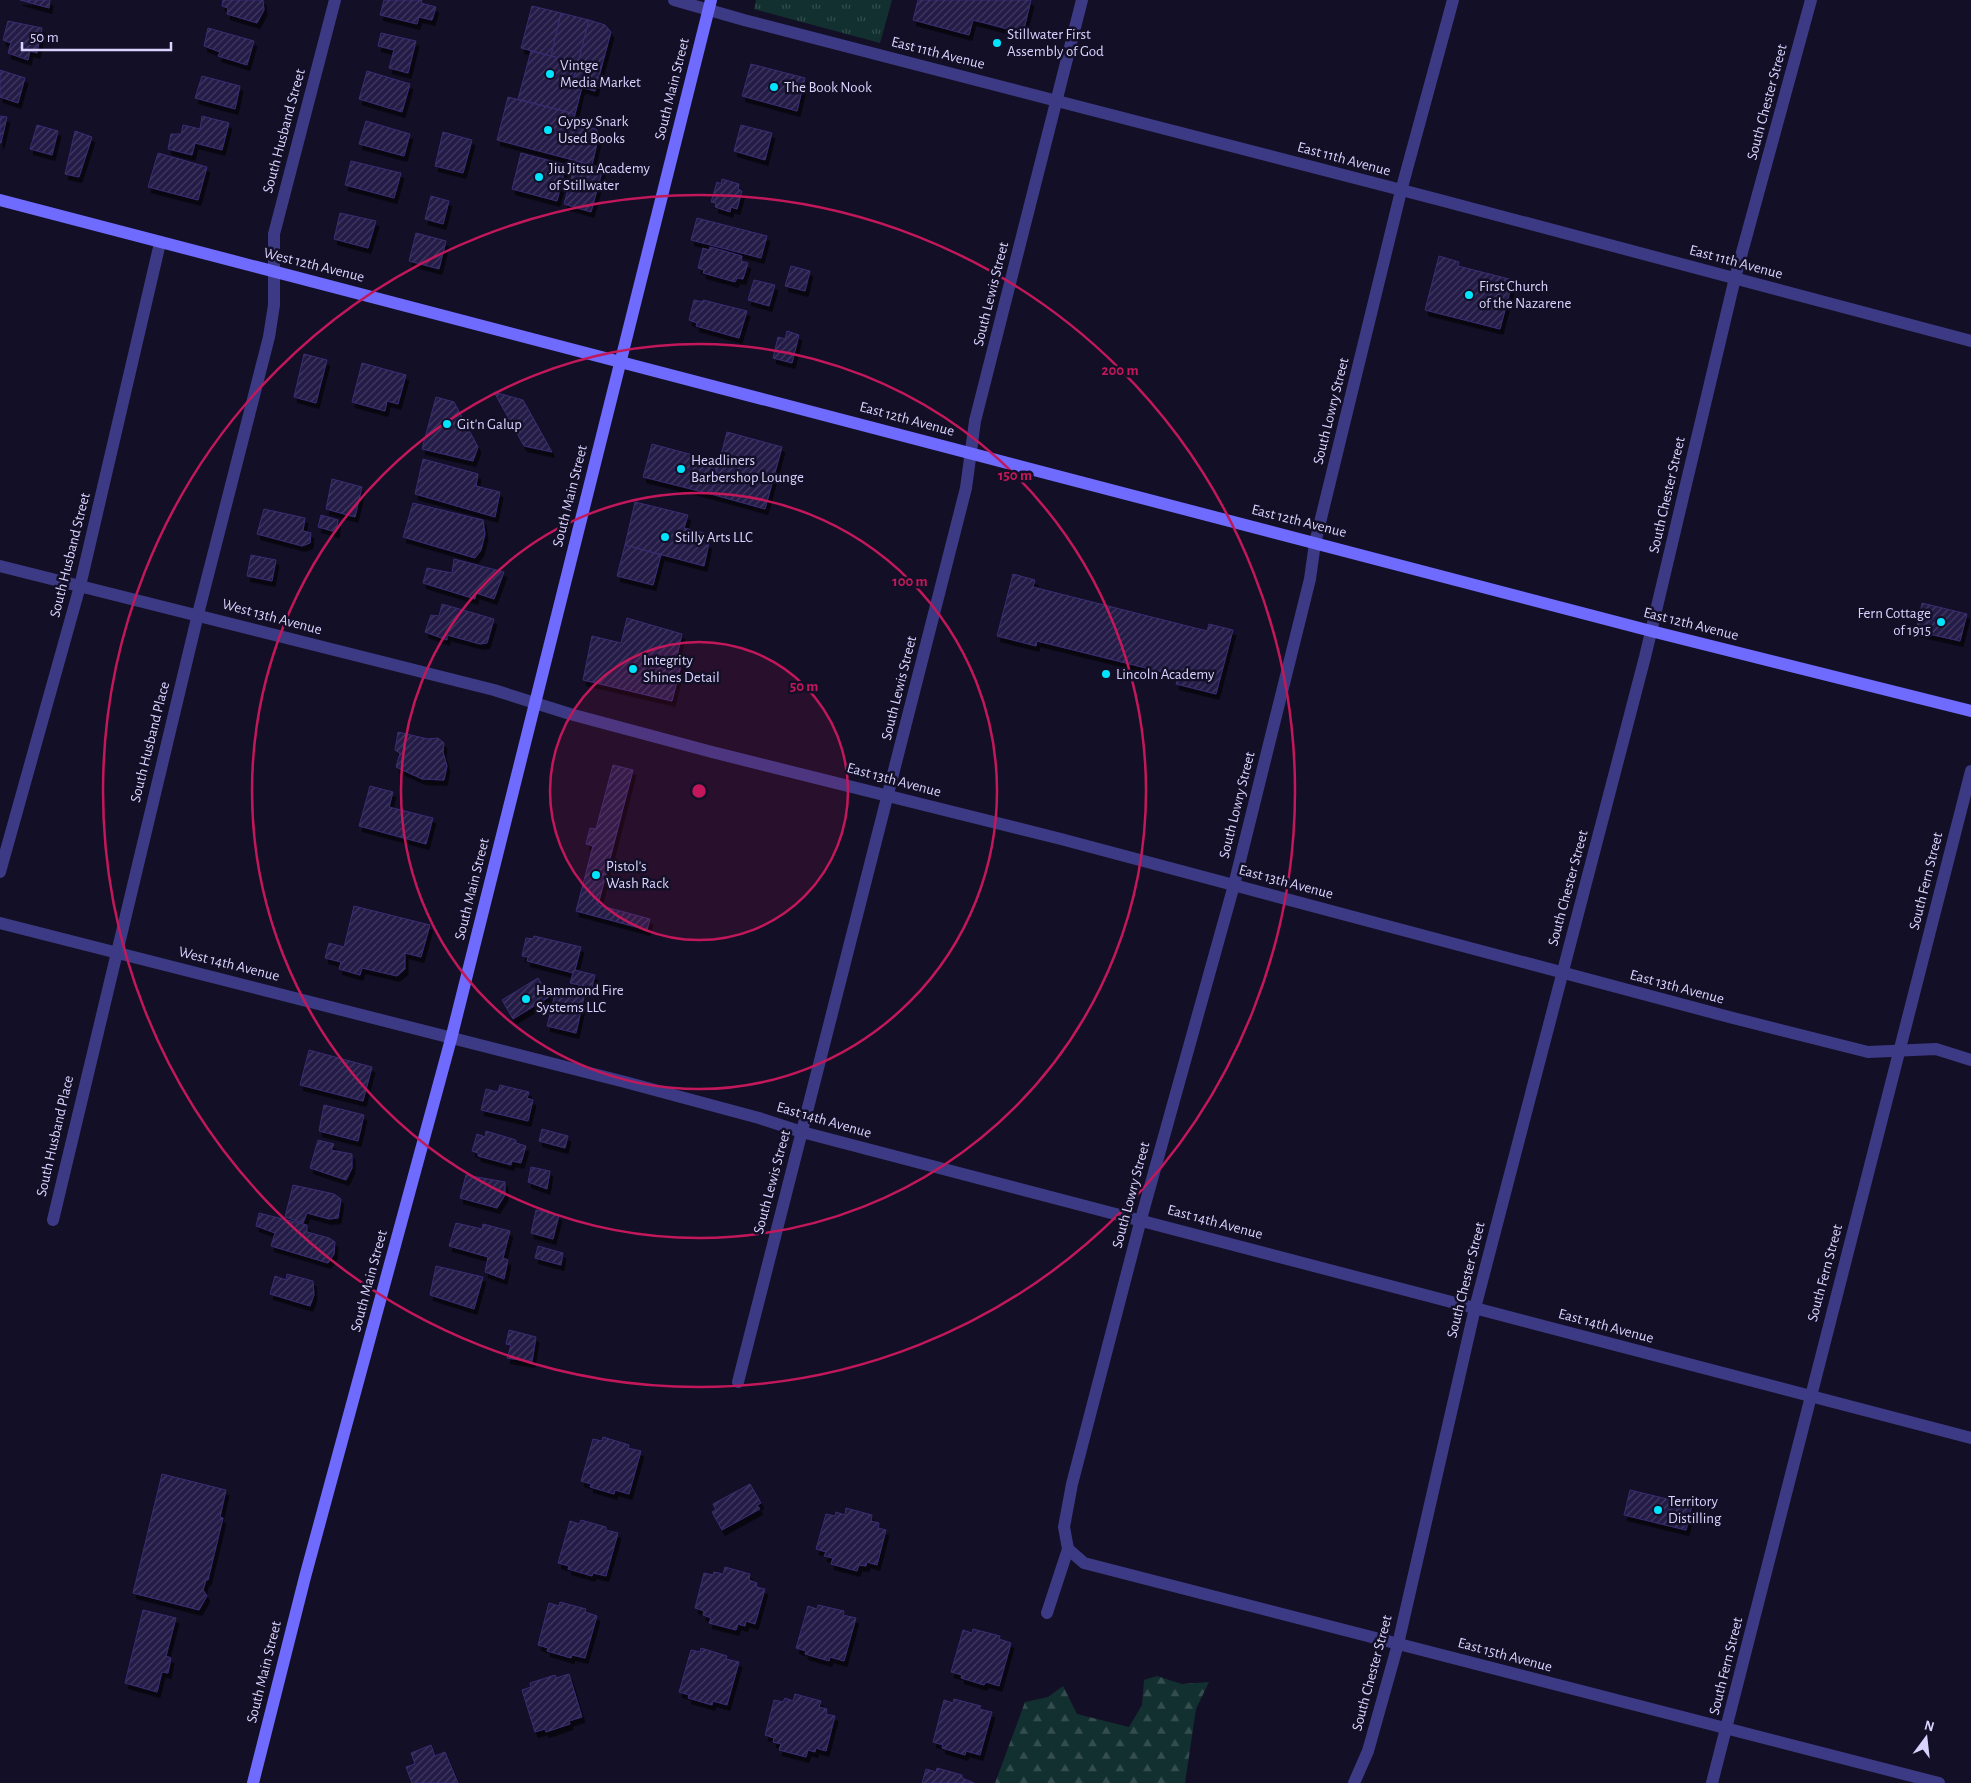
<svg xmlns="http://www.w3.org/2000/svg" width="1971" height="1783" font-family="'Alegreya Sans',sans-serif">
	<defs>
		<pattern id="grass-tufts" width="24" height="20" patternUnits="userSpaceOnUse" patternTransform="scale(1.25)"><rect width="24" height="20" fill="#12302f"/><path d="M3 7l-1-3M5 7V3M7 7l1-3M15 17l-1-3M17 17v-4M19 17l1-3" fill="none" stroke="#344d4e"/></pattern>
		<pattern id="forest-firs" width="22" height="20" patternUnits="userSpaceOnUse" patternTransform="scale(1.25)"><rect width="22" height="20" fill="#12302f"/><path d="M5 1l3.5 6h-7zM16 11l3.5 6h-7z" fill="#344d4e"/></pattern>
		<pattern id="building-hatch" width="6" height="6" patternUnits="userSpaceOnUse" patternTransform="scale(1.25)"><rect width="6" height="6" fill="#241b47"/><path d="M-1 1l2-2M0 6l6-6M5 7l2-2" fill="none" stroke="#433b63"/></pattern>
		<filter id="shadow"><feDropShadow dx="3" dy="5.5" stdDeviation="0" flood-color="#0009"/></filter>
	</defs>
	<rect width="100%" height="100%" fill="#130f26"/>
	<path fill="url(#grass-tufts)" d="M756 0H892L880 43 754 9Z"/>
	<path fill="url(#forest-firs)" d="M1157 1676 1182 1684 1209 1682 1196 1709 1185 1783H995L1025 1702 1048 1697 1063 1686 1077 1714 1129 1727 1142 1705 1144 1680Z"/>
	<g fill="url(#building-hatch)" stroke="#3b2d73" filter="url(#shadow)">
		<path d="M20 0H50L49 8Z"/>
		<path d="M223 0H263L264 10 257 23 227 14 228 8 222 6Z"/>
		<path d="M384 0H422L421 3 436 7 432 20 419 17 417 24 380 15Z"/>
		<path d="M918 0H1031L1023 33 973 20 969 35 913 20Z"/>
		<path d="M532 6 561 13 551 56 521 48Z"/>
		<path d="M561 13 589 20 578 63 551 56Z"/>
		<path d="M589 20 605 25 611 32 601 69 578 63Z"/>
		<path d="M8 21 42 28 37 53 30 51 28 60 8 53 11 43 3 40Z"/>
		<path d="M208 28 254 41 247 65 218 56 220 52 204 46Z"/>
		<path d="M381 33 416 41 408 73 389 68 394 50 378 46Z"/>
		<path d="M531 51 578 63 572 85 582 87 575 114 518 99Z"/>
		<path d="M578 63 601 69 595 91 572 85Z"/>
		<path d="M751 64 805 78 797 111 742 96Z"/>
		<path d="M0 70 25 78 18 103 0 97Z"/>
		<path d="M367 71 410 84 402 112 359 99Z"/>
		<path d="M202 76 240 86 235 109 195 98Z"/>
		<path d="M508 97 575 114 573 123 596 129 599 135 592 165 497 140Z"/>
		<path d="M0 116 7 117 1 143H0Z"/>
		<path d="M202 116 229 123 222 150 195 143 192 155 168 149 171 134H181L183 125 200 129Z"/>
		<path d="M366 121 410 134 404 156 359 144Z"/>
		<path d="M37 125 58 131 52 155 30 149Z"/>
		<path d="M741 125 772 133 765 160 734 151Z"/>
		<path d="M75 131 92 137 79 177 65 174Z"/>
		<path d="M443 132 472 140 463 173 435 166Z"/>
		<path d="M158 153 207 167 198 200 148 187Z"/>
		<path d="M521 153 566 165 557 201 512 189Z"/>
		<path d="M351 161 401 173 394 198 345 185Z"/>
		<path d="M576 161 603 168 591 212 564 204Z"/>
		<path d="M722 179 739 184 738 189 742 191 737 209 731 207 730 212 715 207 716 203 711 202 717 182 721 184Z"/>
		<path d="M431 196 449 201 443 224 425 219Z"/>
		<path d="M340 213 376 221 368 248 334 239Z"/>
		<path d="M697 218 767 236 761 258 691 240Z"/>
		<path d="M416 233 446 241 439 269 409 261Z"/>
		<path d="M710 247 742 256 741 261 748 263 743 279 737 278 735 282 703 273 704 270 698 268 703 248 709 250Z"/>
		<path d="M1439 256 1459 262 1458 266 1513 280 1500 329 1425 310Z"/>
		<path d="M791 266 810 271 805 291 785 286Z"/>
		<path d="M754 280 775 285 769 306 748 300Z"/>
		<path d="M694 300 703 302V300L747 311 739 338 696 326 697 323 689 320Z"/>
		<path d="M787 331 799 335 792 363 773 358 778 337 785 339Z"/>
		<path d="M304 354 327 360 316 403 294 397Z"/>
		<path d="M362 363 406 375 398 404 387 401 385 411 352 402Z"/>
		<path d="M494 392 523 400 552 452 524 446Z"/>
		<path d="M436 397 454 402 478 447 473 461 422 449Z"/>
		<path d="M727 432 782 447 765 509 711 494Z"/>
		<path d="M652 444 719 462 711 494 643 477Z"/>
		<path d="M423 459 478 474 476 486 500 492 495 517 415 494Z"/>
		<path d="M332 479 362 487 355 517 326 509Z"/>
		<path d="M635 502 688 515 684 528 704 533 702 541 709 543 704 566 625 545Z"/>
		<path d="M413 503 483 520 485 534 481 550 475 558 403 537Z"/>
		<path d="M264 509 305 518 303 531 311 533 310 543 302 546 257 534Z"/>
		<path d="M321 515 338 520 336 532 318 527Z"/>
		<path d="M625 545 661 555 653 585 617 576Z"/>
		<path d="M251 555 276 560 272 581 247 576Z"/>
		<path d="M454 559 504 572 494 599 476 593 475 599 423 583 427 568 452 573Z"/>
		<path d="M1013 574 1035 580 1033 587 1207 631 1209 624 1233 630 1216 694 1176 684 1178 676 1037 641 1036 646 997 636Z"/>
		<path d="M1922 603 1967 614 1960 641 1916 631Z"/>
		<path d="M442 604 494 619 487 643 480 644 447 635V640L425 632 431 615 439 616Z"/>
		<path d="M627 618 682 634 677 656 683 658 672 701 583 680 592 636 621 643Z"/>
		<path d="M398 732 428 739 438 738 444 743 443 752 447 766 444 780 422 779 396 767 400 753 395 750Z"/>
		<path d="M613 765 633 770 598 905 650 919 647 930 576 911 593 846 586 844 590 828 596 829Z"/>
		<path d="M370 786 393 792 389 807 433 818 426 844 359 826Z"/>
		<path d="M354 906 430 925 421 957 405 953V969L397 976 362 968 360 975 339 969 341 962 325 958 329 943 344 947Z"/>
		<path d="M534 936 581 947 575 970 595 975 592 988 570 983 573 973 527 961 528 957 522 956 526 938 533 939Z"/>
		<path d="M538 978 549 997 513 1019 502 1000Z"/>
		<path d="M556 990 584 997 576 1033 547 1026Z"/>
		<path d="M309 1050 372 1067 363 1101 300 1085Z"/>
		<path d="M500 1085 529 1092 527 1098 533 1100 528 1121 481 1110 486 1089 498 1092Z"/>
		<path d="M324 1105 364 1115 358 1141 319 1131Z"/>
		<path d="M542 1129 568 1136 565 1148 539 1141Z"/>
		<path d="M486 1131 516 1140V1143L526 1146 521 1163 512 1161 511 1165 478 1156V1153L472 1151 477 1134 485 1137Z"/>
		<path d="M318 1140 334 1144 331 1150 352 1154V1168L346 1180 310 1168Z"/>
		<path d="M531 1167 550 1171 547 1189 528 1182Z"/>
		<path d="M466 1175 505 1182V1195L497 1208 460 1198Z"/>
		<path d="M293 1185 334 1194 341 1199 338 1218 329 1219 307 1213 303 1223 285 1217Z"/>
		<path d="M536 1210 559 1215 553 1239 531 1233Z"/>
		<path d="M259 1213 307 1225V1232L329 1238 335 1242 334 1254 328 1263 271 1246 275 1233 256 1226Z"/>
		<path d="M456 1223 482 1229 483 1224 510 1231 503 1258 508 1260 504 1279 485 1272 488 1257 449 1246Z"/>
		<path d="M538 1246 563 1253 561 1265 535 1258Z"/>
		<path d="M436 1266 483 1277 474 1309 430 1295Z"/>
		<path d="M287 1274 313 1281 314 1295 310 1306 270 1294 275 1276 286 1280Z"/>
		<path d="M509 1330 536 1337 532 1362 507 1358 511 1345 506 1344Z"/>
		<path d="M603 1437 629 1445 628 1448 641 1451 629 1494 615 1490 614 1494 590 1487 591 1484 581 1481 593 1439 602 1441Z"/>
		<path d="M162 1474 226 1490 220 1517 223 1518 208 1580H206L203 1590 207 1596 199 1610 133 1593Z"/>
		<path d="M750 1484 761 1503 757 1505 760 1509 722 1530 712 1512 716 1510 713 1504Z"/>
		<path d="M1630 1490 1692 1505 1686 1530 1624 1515Z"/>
		<path d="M846 1508 872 1515 871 1521 879 1523 878 1528 886 1530 877 1565 867 1562 866 1566 859 1565 857 1571 831 1564 833 1558 824 1556 826 1552 816 1549 826 1514 835 1516 836 1512 845 1515Z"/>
		<path d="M581 1520 606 1527V1530L618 1533 606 1576 593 1573 592 1576 568 1569 569 1566 558 1563 570 1521 579 1524Z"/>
		<path d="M725 1567 750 1574 749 1580 757 1583 756 1587 765 1589 755 1624 746 1621 745 1626 738 1624 736 1630 709 1623 711 1618 703 1615 704 1611 695 1608 704 1573 713 1575 714 1572 723 1574Z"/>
		<path d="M560 1602 586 1609 585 1612 597 1616 585 1658 572 1655 571 1658 547 1651 548 1648 538 1645 549 1603 559 1606Z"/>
		<path d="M818 1605 844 1611 843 1615 856 1618 844 1661 830 1657 829 1661 805 1654 806 1651 796 1648 808 1606 817 1609Z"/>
		<path d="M143 1610 176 1618 166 1656 171 1658 168 1673 162 1672 157 1692 125 1683Z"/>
		<path d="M973 1629 1000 1636 999 1639 1011 1643 999 1686 986 1682 984 1685 961 1678 962 1675 951 1672 963 1630 972 1633Z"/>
		<path d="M701 1648 727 1656 726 1659 739 1662 727 1705 713 1701 712 1705 688 1698 689 1695 679 1692 691 1650 700 1652Z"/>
		<path d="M569 1674 582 1717 569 1721 570 1724 546 1732 545 1729 535 1732 522 1690 531 1687 530 1683 555 1675 556 1678Z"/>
		<path d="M795 1694 821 1701 819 1707 827 1709 826 1714 835 1716 826 1751 816 1748 815 1752 808 1750 806 1757 779 1750 781 1744 773 1742 774 1738 765 1735 774 1700 783 1702 785 1698 793 1701Z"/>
		<path d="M954 1699 981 1706 979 1709 992 1712 980 1755 966 1751 965 1755 942 1748 943 1745 933 1742 944 1700 953 1703Z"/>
		<path d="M431 1745 435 1756 445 1752 458 1783H412L406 1767 415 1764 411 1753Z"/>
		<path d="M937 1768 962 1775V1778L974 1783H922L926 1769 936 1772Z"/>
	</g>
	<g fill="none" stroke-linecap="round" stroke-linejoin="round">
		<g stroke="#3d3a85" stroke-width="12">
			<path d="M674 0 744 20 1440 200 1971 341"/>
			<path d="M0 566 494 690 570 714 712 752 1061 839 1733 1018 1868 1052 1936 1049 1971 1060"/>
			<path d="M0 872 80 586 160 243"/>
			<path d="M0 923 625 1082 759 1118 802 1132 1971 1438"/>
			<path d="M53 1220 198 614 269 337 274 305V234L335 0"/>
			<path d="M738 1382 966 488 975 421 1082 0"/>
			<path d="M1068 1549 1084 1563 1939 1783"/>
			<path d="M1047 1613 1068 1549 1064 1527 1072 1484 1141 1219 1234 885 1310 579 1315 543 1401 191 1453 0"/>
			<path d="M1354 1783 1368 1751 1398 1644 1475 1308 1645 657 1735 278 1811 0"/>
			<path d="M1712 1783 1971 771"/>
		</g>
		<g stroke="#6f6bff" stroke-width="12">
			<path d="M0 200 1651 631 1971 711"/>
			<path d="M253 1783 305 1577 451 1039 711 0"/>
		</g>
	</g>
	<circle cx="699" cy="791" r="149" fill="#c2185b" fill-opacity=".12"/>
	<g fill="none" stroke="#c2185b" stroke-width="2.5">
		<circle cx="699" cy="791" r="149"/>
		<circle cx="699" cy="791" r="298"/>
		<circle cx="699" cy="791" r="447"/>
		<circle cx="699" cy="791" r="596"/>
	</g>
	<g fill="#00e5ff" stroke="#130f26" stroke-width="2">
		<circle cx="997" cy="43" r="5"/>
		<circle cx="550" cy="74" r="5"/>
		<circle cx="774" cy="87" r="5"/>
		<circle cx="548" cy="130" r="5"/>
		<circle cx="539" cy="177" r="5"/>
		<circle cx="1469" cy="295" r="5"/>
		<circle cx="447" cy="424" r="5"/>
		<circle cx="681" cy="469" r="5"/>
		<circle cx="665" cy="537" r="5"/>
		<circle cx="1941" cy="622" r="5"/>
		<circle cx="633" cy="669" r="5"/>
		<circle cx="1106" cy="674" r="5"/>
		<circle cx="596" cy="875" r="5"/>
		<circle cx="526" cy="999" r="5"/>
		<circle cx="1658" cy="1510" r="5"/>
	</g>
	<g text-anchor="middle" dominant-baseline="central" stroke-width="5" stroke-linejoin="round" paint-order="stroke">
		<g font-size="15" fill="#d9d4ff" stroke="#130f26" text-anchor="start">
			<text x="1007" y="34">Stillwater First<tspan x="1007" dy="17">Assembly of God</tspan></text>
			<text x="560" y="65">Vintge<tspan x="560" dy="17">Media Market</tspan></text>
			<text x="784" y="87">The Book Nook</text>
			<text x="558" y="121">Gypsy Snark<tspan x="558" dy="17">Used Books</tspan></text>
			<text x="549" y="168">Jiu Jitsu Academy<tspan x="549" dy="17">of Stillwater</tspan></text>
			<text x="1479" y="286">First Church<tspan x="1479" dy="17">of the Nazarene</tspan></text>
			<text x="457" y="424">Git'n Galup</text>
			<text x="691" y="460">Headliners<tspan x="691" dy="17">Barbershop Lounge</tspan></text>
			<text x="675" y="537">Stilly Arts LLC</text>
			<text x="1931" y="613" text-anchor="end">Fern Cottage<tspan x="1931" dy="17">of 1915</tspan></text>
			<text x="643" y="660">Integrity<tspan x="643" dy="17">Shines Detail</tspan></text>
			<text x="1116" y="674">Lincoln Academy</text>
			<text x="606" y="866">Pistol's<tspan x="606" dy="17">Wash Rack</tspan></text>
			<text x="536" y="990">Hammond Fire<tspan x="536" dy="17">Systems LLC</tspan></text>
			<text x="1668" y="1501">Territory<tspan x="1668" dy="17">Distilling</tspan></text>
		</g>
		<g font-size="15" fill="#d9d4ff" stroke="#130f26">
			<text transform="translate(938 53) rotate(14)">East 11th Avenue</text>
			<text transform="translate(672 89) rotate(-76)">South Main Street</text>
			<text transform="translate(1767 102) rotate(-75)">South Chester Street</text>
			<text transform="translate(284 131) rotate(-75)">South Husband Street</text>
			<text transform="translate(1344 159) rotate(15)">East 11th Avenue</text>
			<text transform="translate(1736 262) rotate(15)">East 11th Avenue</text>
			<text transform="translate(314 265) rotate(14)">West 12th Avenue</text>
			<text transform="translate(991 294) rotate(-76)">South Lewis Street</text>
			<text transform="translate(1331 411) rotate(-76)">South Lowry Street</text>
			<text transform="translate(907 419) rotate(15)">East 12th Avenue</text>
			<text transform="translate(1667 495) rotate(-77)">South Chester Street</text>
			<text transform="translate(570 496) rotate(-76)">South Main Street</text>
			<text transform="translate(1299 521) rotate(14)">East 12th Avenue</text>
			<text transform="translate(70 555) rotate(-76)">South Husband Street</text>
			<text transform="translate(272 617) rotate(15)">West 13th Avenue</text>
			<text transform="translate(1691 624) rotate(14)">East 12th Avenue</text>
			<text transform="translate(899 688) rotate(-76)">South Lewis Street</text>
			<text transform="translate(150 742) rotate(-76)">South Husband Place</text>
			<text transform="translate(894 780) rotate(15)">East 13th Avenue</text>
			<text transform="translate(1237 805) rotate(-76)">South Lowry Street</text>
			<text transform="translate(1926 881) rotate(-76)">South Fern Street</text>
			<text transform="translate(1286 882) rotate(15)">East 13th Avenue</text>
			<text transform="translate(1568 888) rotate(-75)">South Chester Street</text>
			<text transform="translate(472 889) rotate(-76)">South Main Street</text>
			<text transform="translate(229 964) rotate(14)">West 14th Avenue</text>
			<text transform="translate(1677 987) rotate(15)">East 13th Avenue</text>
			<text transform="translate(824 1120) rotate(16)">East 14th Avenue</text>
			<text transform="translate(55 1136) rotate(-77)">South Husband Place</text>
			<text transform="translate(772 1182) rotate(-75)">South Lewis Street</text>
			<text transform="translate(1131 1195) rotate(-75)">South Lowry Street</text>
			<text transform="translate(1215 1222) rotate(15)">East 14th Avenue</text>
			<text transform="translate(1825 1273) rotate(-75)">South Fern Street</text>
			<text transform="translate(1466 1280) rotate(-76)">South Chester Street</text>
			<text transform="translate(369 1281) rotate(-75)">South Main Street</text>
			<text transform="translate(1606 1326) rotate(15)">East 14th Avenue</text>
			<text transform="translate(1505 1655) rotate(15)">East 15th Avenue</text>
			<text transform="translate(1726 1666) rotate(-76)">South Fern Street</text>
			<text transform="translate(264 1672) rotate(-76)">South Main Street</text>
			<text transform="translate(1372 1673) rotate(-75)">South Chester Street</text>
		</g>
	</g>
	<circle cx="699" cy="791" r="8" fill="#c2185b" stroke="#130f26" stroke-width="2.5"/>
	<g font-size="15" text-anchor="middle" font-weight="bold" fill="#c2185b" stroke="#130f26" stroke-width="5" stroke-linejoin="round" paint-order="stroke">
		<text x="1120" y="375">200 m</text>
		<text x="1015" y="480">150 m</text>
		<text x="910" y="586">100 m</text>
		<text x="804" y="691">50 m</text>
	</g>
	<g transform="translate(1926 1738) rotate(15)" stroke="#130f26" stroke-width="4" paint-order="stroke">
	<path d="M0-4L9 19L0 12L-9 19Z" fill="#d9d4ff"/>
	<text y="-8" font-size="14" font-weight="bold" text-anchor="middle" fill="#d9d4ff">N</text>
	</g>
	<path d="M22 42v8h149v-8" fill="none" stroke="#d9d4ff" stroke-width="2.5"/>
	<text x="30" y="42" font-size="15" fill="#d9d4ff" stroke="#130f26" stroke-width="4" paint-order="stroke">50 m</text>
</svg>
